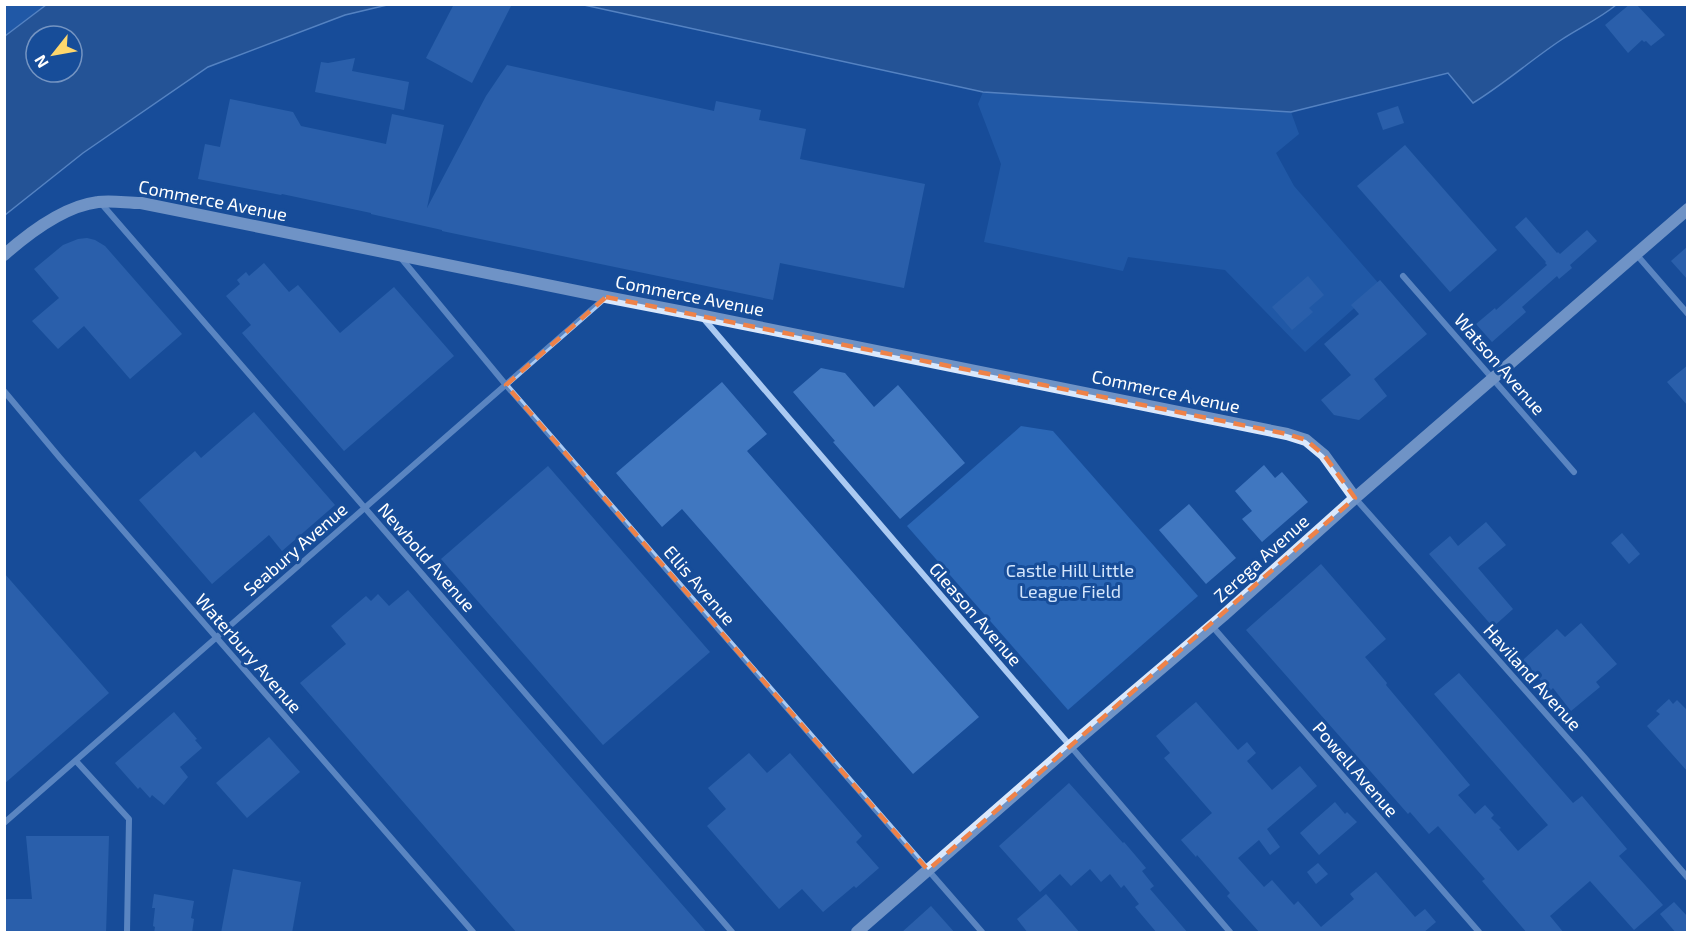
<svg xmlns="http://www.w3.org/2000/svg" width="1692" height="937" font-family="'Exo 2',sans-serif">
	<rect width="100%" height="100%" fill="#174d99"/>
	<g fill="#2b67b6">
		<path d="M5 4 46 5 5 36Z"/>
		<path d="M983 92 1291 112 1299 134 1276 153 1294 186 1380 285 1305 352 1225 270 1128 257 1123 271 984 242 1001 164 978 104Z"/>
		<path d="M1021 426 1053 431 1198 596 1068 710 907 526Z"/>
	</g>
	<g fill="#345b93" stroke="#9ec4f4" stroke-width="1.5" fill-rule="evenodd">
		<path d="M46 5V4L387 5 345 15 208 67 83 153 5 215V36ZM36 36H72V72H36Z"/>
		<path d="M584 5 1616 4V5C1599 19 1579 28 1561 40 1531 60 1504 84 1473 103L1448 73 1291 112 983 92Z"/>
	</g>
	<g fill="#4077c0">
		<path d="M454 4H512L472 83 426 58Z"/>
		<path d="M1630 4H1636L1665 35 1651 46 1646 41 1644 42 1642 40 1628 53 1605 25Z"/>
		<path d="M355 58 352 71 409 82 404 110 315 92 321 62 328 63Z"/>
		<path d="M507 65 714 111 716 101 761 110 759 120 806 129 800 159 925 184 904 288 780 263 773 300 442 231V230L371 214V213L282 194 281 195 198 179 205 144 220 147 230 99 293 112 301 126 386 144 392 114 444 125 427 208 486 96Z"/>
		<path d="M1398 106 1404 123 1383 130 1377 113Z"/>
		<path d="M1405 145 1497 250 1450 292 1357 186Z"/>
		<path d="M1526 217 1557 253 1558 252 1560 254 1587 230 1597 241 1570 265 1572 268 1559 279 1557 276 1522 307 1526 312 1492 342 1476 324 1495 308 1496 310 1547 265 1545 263 1546 262 1515 227Z"/>
		<path d="M87 238 95 240 105 246 182 334 130 379 84 326 58 349 32 321 59 298 34 269 63 245 78 239Z"/>
		<path d="M1688 246V280L1671 261Z"/>
		<path d="M264 263 289 292 298 285 340 333 394 287 454 356 344 451 242 333 251 325 226 296 240 284 237 280 246 272 249 276Z"/>
		<path d="M1308 276 1324 295 1309 308 1313 312 1292 330 1272 307Z"/>
		<path d="M1380 280 1427 334 1374 379 1387 396 1359 420 1334 415 1321 400 1351 375 1324 344 1359 314 1351 305Z"/>
		<path d="M1688 365V406L1667 382Z"/>
		<path d="M821 368 845 373 874 407 898 385 965 463 900 519 833 442 835 441 793 392Z"/>
		<path d="M722 382 767 434 747 451 979 717 913 774 682 509 662 527 616 473Z"/>
		<path d="M254 412 335 505 282 551 269 535 212 584 139 500 195 451 201 458Z"/>
		<path d="M1264 465 1275 478 1282 472 1308 502 1262 542 1242 519 1252 511 1235 491Z"/>
		<path d="M548 466 710 652 603 745 441 559Z"/>
		<path d="M1189 504 1236 558 1206 584 1159 530Z"/>
		<path d="M1486 522 1506 545 1478 568 1513 609 1493 627 1429 554 1450 536 1458 546Z"/>
		<path d="M1622 533 1640 554 1629 564 1611 543Z"/>
		<path d="M1321 564 1386 639 1365 657 1387 683 1386 685 1470 785 1458 795 1475 814 1485 805 1494 815 1491 818 1501 828 1499 829 1518 851 1548 825 1434 694 1459 673 1573 803 1582 796 1627 849 1619 856 1663 905 1634 930 1590 881 1550 916 1564 933H1527L1482 881 1485 879 1438 826 1429 834 1410 812 1408 814 1246 630Z"/>
		<path d="M4 573 109 693 4 784Z"/>
		<path d="M408 590 541 743 707 933H517L300 683 346 644 331 626 366 596 371 601 378 594 389 606Z"/>
		<path d="M1581 623 1617 664 1596 682 1600 687 1571 711 1553 688 1550 691 1523 660 1557 629 1565 637Z"/>
		<path d="M1669 699 1673 704 1677 700 1688 711V772L1647 726 1660 714 1656 711Z"/>
		<path d="M1196 702 1238 750 1247 742 1256 753 1247 761 1272 790 1300 766 1317 786 1267 829 1280 847 1270 855 1259 840 1238 858 1264 887 1272 880 1294 905 1298 901 1321 927 1354 899 1350 894 1376 872 1415 917 1425 909 1436 922 1423 933H1260L1227 896 1230 893 1197 855 1196 857 1181 840 1212 813 1164 758 1170 753 1156 736Z"/>
		<path d="M174 712 197 739 195 740 202 748 180 767 188 777 164 805 152 795 150 798 140 787 138 789 115 763Z"/>
		<path d="M269 737 300 772 247 818 216 783Z"/>
		<path d="M749 753 767 773 790 753 862 836 856 842 879 868 856 888 854 886 823 912 802 889 779 909 707 826 726 809 708 788Z"/>
		<path d="M1069 783 1123 843 1124 842 1141 862 1146 868 1142 871 1154 886 1150 889 1188 933H1157L1135 907 1139 904 1124 885 1121 888 1110 874 1101 882 1090 869 1071 886 1060 874 1040 892 999 846Z"/>
		<path d="M1335 802 1345 814 1347 812 1357 822 1319 855 1300 833Z"/>
		<path d="M26 836H109L106 933H4V899H32Z"/>
		<path d="M1318 863 1328 874 1316 884 1307 872Z"/>
		<path d="M233 869 301 882 292 933H221Z"/>
		<path d="M154 894 194 901 191 918 194 919 192 933H154L155 927 153 926 155 908H152Z"/>
		<path d="M1046 894 1061 911 1080 933H1028L1017 919Z"/>
		<path d="M1674 902 1688 917V933H1676L1660 914Z"/>
		<path d="M931 906 955 933H901Z"/>
	</g>
	<g fill="none" stroke-linecap="round" stroke-linejoin="round">
		<g stroke="#abcaf2" stroke-width="6">
			<path d="M100 202 732 932"/>
			<path d="M1636 254 1688 314"/>
			<path d="M401 258 506 385 982 932"/>
			<path d="M1403 276 1574 472"/>
			<path d="M703 318 1230 932"/>
			<path d="M4 391 60 458 473 932"/>
			<path d="M1355 498 1585 758 1688 878"/>
			<path d="M1212 626 1479 932"/>
			<path d="M76 761 129 819 127 932"/>
			<path d="M4 823 605 298"/>
		</g>
		<g stroke="#dae8fc" stroke-width="12">
			<path d="M4 255C30 232 64 206 98 202 112 200 127 203 141 203L606 297 699 315 1287 434 1306 440 1324 455 1355 498"/>
			<path d="M857 932 1069 747 1223 616 1355 498 1688 209"/>
		</g>
	</g>
	<path d="M0 0H1692V937H0ZM606 297 1287 434 1306 440 1324 455 1355 498 928 870 506 385Z" fill="#174d99" fill-opacity=".55" fill-rule="evenodd"/>
	<path fill="none" stroke="#ee8249" stroke-width="4.5" stroke-dasharray="12 8" stroke-linejoin="round" d="M606 297 1287 434 1306 440 1324 455 1355 498 928 870 506 385Z"/>
	<g text-anchor="middle" dominant-baseline="central" stroke-width="6" stroke-linejoin="round" paint-order="stroke">
		<g font-size="18" fill="#fff" stroke="#174d99">
			<text transform="translate(213 200) rotate(11)">Commerce Avenue</text>
			<text transform="translate(690 295) rotate(11)">Commerce Avenue</text>
			<text transform="translate(1500 364) rotate(49)">Watson Avenue</text>
			<text transform="translate(1166 391) rotate(12)">Commerce Avenue</text>
			<text transform="translate(295 549) rotate(-41)">Seabury Avenue</text>
			<text transform="translate(427 557) rotate(49)">Newbold Avenue</text>
			<text transform="translate(1261 558) rotate(-42)">Zerega Avenue</text>
			<text transform="translate(700 585) rotate(49)">Ellis Avenue</text>
			<text transform="translate(976 614) rotate(49)">Gleason Avenue</text>
			<text transform="translate(249 653) rotate(49)">Waterbury Avenue</text>
			<text transform="translate(1533 677) rotate(48)">Haviland Avenue</text>
			<text transform="translate(1356 769) rotate(49)">Powell Avenue</text>
		</g>
		<g font-size="18" fill="#d3e5fc" stroke="#174d99">
			<text x="1070" y="570">Castle Hill Little<tspan x="1070" dy="21">League Field</tspan></text>
		</g>
	</g>
	<rect width="1692" height="937" fill="none" stroke="#ffffff" stroke-width="12"/>
	<g transform="translate(54 54) rotate(239)"><circle r="28" fill="#174d99" stroke="#7494c2" stroke-width="1.5"/>
	<path d="M0-4.5L10 22L0 15L-10 22Z" fill="#ffd76c"/>
	<text y="-9" font-size="16" font-weight="bold" text-anchor="middle" fill="#ffffff">N</text>
	</g>
</svg>
